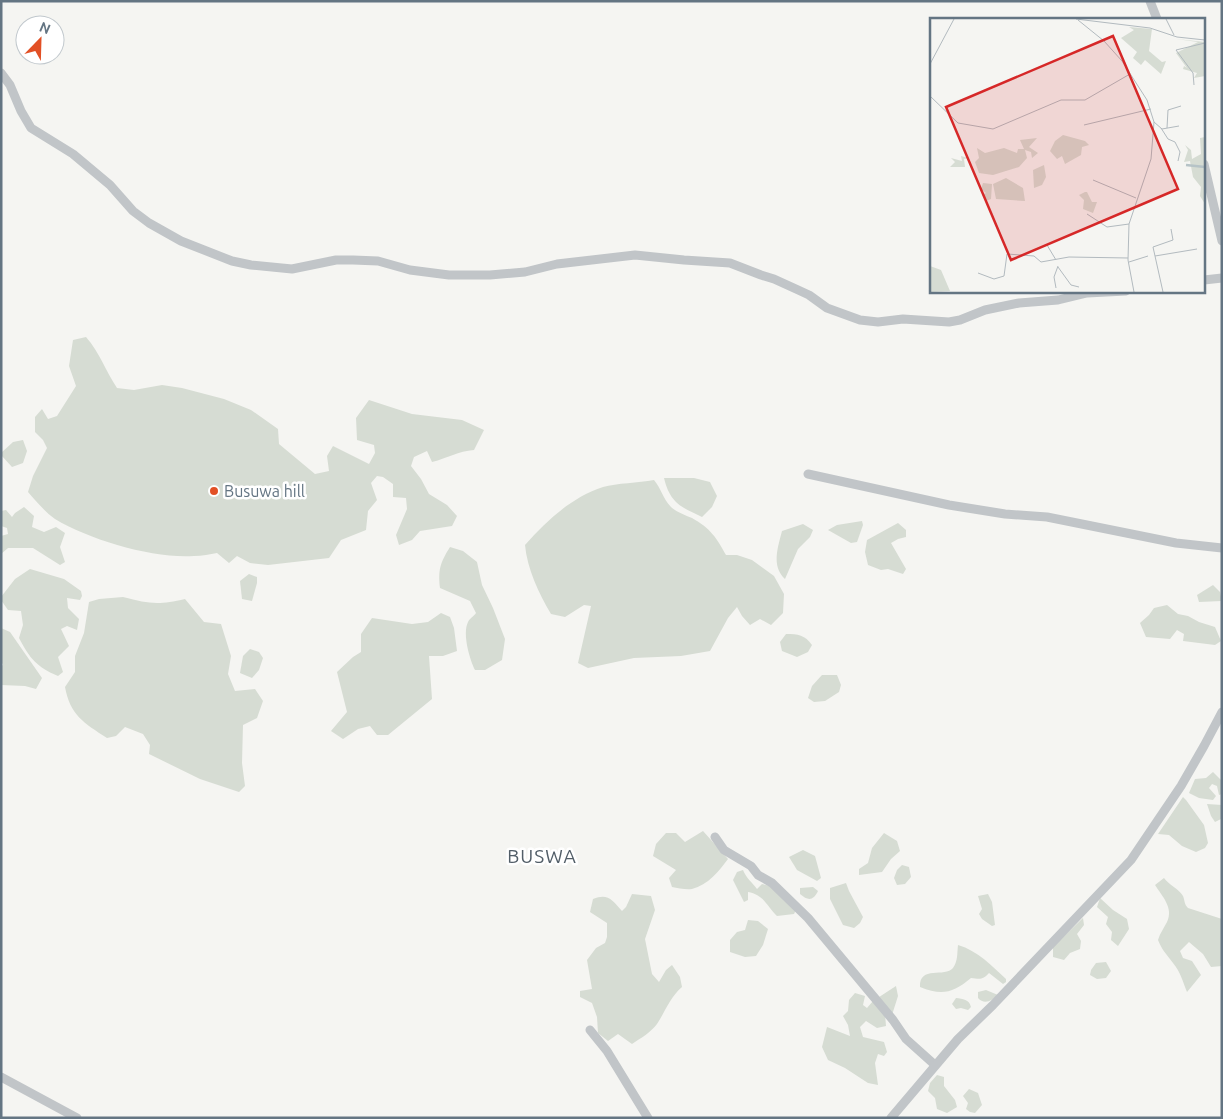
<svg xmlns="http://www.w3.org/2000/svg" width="1223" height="1119" font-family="Ubuntu,sans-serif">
	<rect width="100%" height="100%" fill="#f5f5f2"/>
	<g fill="#d6dcd3">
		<path d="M86 337C100 353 105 370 117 388L134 390 162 385 182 388 224 399 251 410 278 429 279 444 315 474 329 471 327 456 333 446 369 464 375 453 374 445 357 440 356 418 369 400 412 414 462 420 484 430 474 450C458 451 448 458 432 462L427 451 414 457 411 466 421 479 429 494 447 505 457 516 452 526 420 531 412 540 399 545 396 535 407 509 406 498 393 497V484L383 477 377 476 371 483 377 500 368 511 366 530 341 540 329 558 268 565 250 563 237 556 229 563 217 553C210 554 202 556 194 556 154 559 90 540 55 519 45 512 36 501 28 492L33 476 47 448 43 440 35 432V417L42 409 48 419 57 416 76 386 69 366 73 340Z"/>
		<path d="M23 440 27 451 23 463 12 467 1 455V453L13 442Z"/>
		<path d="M664 478H694L710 482 717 496 712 507 702 517C681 507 670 503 664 478Z"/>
		<path d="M654 480C661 488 663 499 671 507 676 512 685 515 692 518 710 528 717 538 726 555H737L752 560 774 576 784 594 783 613 771 625 760 619 750 625 742 616 737 607 728 618 710 651 681 656 634 658 588 668 578 663 591 606 584 605 565 617 551 614C539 594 527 568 525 545 546 521 572 497 603 487 617 483 638 483 654 480Z"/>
		<path d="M24 507 34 516 32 527 44 532 56 527 65 533 60 547 65 562 60 565 33 548H8L1 554V536L8 534 7 528 1 526V511L6 510 12 517 15 513Z"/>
		<path d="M862 521 863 525 857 542 851 543 828 530 837 525Z"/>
		<path d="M898 523 906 530V537L898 539 891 543 906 569 903 574 888 569 881 570 868 565 865 552 867 540Z"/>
		<path d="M803 524 813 530 810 537 798 549 785 579C771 566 778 547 782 531Z"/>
		<path d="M450 547 463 551 477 562 482 585 493 608 505 639 502 660 485 670H475C470 660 462 634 468 622 469 619 474 616 476 613L470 601 440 588C438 570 440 563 450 547Z"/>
		<path d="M30 569 64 579 81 591 82 596 80 600 67 598 68 608 79 619 77 630 67 626 61 629 69 646 58 657 63 672 58 676C37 667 30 659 19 638L23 625 21 611 8 610 1 600V597L15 579Z"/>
		<path d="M249 574 257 577V583L252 601 242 599 240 581Z"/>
		<path d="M1213 585 1220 592 1222 601 1199 602 1197 595Z"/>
		<path d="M123 597C149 604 159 605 185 599L204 622 221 624 231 656 228 674 235 691 255 689 263 701 257 718 243 725 242 763 245 786 239 792 200 779 149 754 150 745 143 734 125 727 116 736 107 738C84 723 70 715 65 687L75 672V656L84 633 89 602 99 599Z"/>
		<path d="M1167 605 1178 614 1188 616 1199 622 1215 627 1221 641 1215 645 1183 641 1184 634 1177 630 1170 639 1146 637 1140 623 1149 615 1154 608Z"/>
		<path d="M441 613 450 617 454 628 457 651 443 656H429L432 699 388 735H377L370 726 358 729 343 739 331 731 347 712 337 672 353 657 361 652V634L372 618 412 624 428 622Z"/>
		<path d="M1 628 10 632 42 678 36 689 25 686 1 685V668L3 664 1 663Z"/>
		<path d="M786 634C798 634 805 635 812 645L808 652 797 657 782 651 780 642Z"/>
		<path d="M250 649 259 652 263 658 259 670 252 678 240 673 243 656Z"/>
		<path d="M822 675H837L841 685 839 692 825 701 814 702 808 698 812 686Z"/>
		<path d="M1213 772 1221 780 1222 794 1219 795 1217 786 1212 784 1209 788 1216 796 1213 800 1199 798 1189 793 1195 779 1206 778Z"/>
		<path d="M1183 797 1186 800 1204 825 1208 843 1205 848 1196 852 1182 846 1169 835 1158 834Z"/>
		<path d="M1207 804 1222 805 1221 819 1215 822 1211 816Z"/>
		<path d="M703 831 728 859C719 871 708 885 692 889 686 890 678 888 672 887L669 878 676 870 653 856 656 844 666 833H676L685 842Z"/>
		<path d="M884 833 897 841 900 851 891 859 882 872 859 875V869L868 863 872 848Z"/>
		<path d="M803 850 815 856 821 878 817 881 797 870 789 857Z"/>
		<path d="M902 865 909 867 911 877 905 884 897 885 894 878 897 870Z"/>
		<path d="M743 870C746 878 752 882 757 889L762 884 770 886 796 910 794 914 777 916C767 906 764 895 748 892V900L744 902 733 880 737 872Z"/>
		<path d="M1164 878C1169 885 1179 889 1183 896 1185 901 1184 904 1188 908L1222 919V966L1211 967 1203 954 1189 942 1180 951 1183 958 1192 961 1201 975 1187 992C1183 982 1180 971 1173 963 1166 953 1163 952 1158 940 1160 933 1164 928 1167 922 1174 908 1162 896 1155 885Z"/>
		<path d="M846 883 849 891 863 917 860 923 854 928 843 925 830 899V888Z"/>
		<path d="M813 887 818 891C813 901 808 901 800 894V888Z"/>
		<path d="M632 894 651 896 655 910 645 939 652 974 659 982 666 970 672 965 680 977 682 987C670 997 665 1012 657 1024 650 1033 641 1038 632 1044L618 1034 608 1041 598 1033 597 1017 592 1003 580 997V991L592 989 587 960 596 948 605 943 607 937V923L590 912 593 899C608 893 612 900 622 911L626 907Z"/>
		<path d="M988 894 992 902 995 925 992 926 982 919 979 914 982 909 978 896Z"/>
		<path d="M1100 898 1113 910 1127 919 1129 929 1118 946 1111 940 1112 932 1106 924 1108 917 1097 907Z"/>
		<path d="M1083 918 1084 925 1077 934 1081 941 1080 949 1070 953 1064 960 1053 957V947Z"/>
		<path d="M748 920 758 921 768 929 763 945 756 956 745 957 730 952V940L737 932 745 930Z"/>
		<path d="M958 945C978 951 991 965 1006 979V982L1003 984 989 973C983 980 980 979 971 978 953 993 942 996 920 987 919 965 945 978 953 968 958 961 957 953 958 945Z"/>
		<path d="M1106 962 1111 971 1106 978 1097 979 1090 975 1091 970 1096 963Z"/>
		<path d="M896 986 898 996 892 1015 885 1014 886 1026 877 1028 866 1021 860 1027 863 1037 884 1042 887 1052 884 1056 878 1054 875 1063 878 1085 868 1083 845 1068 828 1060 822 1047 827 1027 850 1036 848 1025 843 1016 848 1011 849 1000 855 993 865 996 863 1005 867 1008 873 1001Z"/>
		<path d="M986 990 998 995C992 1001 984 1005 978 998V992Z"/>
		<path d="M956 998C963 999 969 999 971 1007L968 1010 961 1008 956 1009 952 1004Z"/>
		<path d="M937 1075 944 1077V1086L955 1100 957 1107 947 1113 937 1109 935 1098 928 1091 930 1083Z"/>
		<path d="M969 1089 978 1093 982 1105 975 1113 970 1112 966 1109 968 1103 963 1096Z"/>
	</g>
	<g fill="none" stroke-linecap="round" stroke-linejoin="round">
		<g stroke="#c1c5c8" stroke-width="9">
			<path d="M1150 1 1157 19"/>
			<path d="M1 73 10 85 21 111 31 128 73 154 110 185 133 211 149 223 181 241 232 261 251 265 292 269 336 260H353L378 261 410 270 449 275H490L525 272 557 264 635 255 684 260 730 263 761 275 774 279 796 289 809 295 827 308 860 320 878 322 903 319 949 322 960 320 985 310 1019 303 1058 300 1087 293 1126 291"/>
			<path d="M1204 164 1222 241"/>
			<path d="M1204 280 1222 278"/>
			<path d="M808 474 949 505 1005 514 1047 517 1176 543 1222 548"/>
			<path d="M715 837 724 850 751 866 758 875 772 883 808 918 893 1020 906 1039 935 1065"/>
			<path d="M590 1030 607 1051 648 1118"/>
			<path d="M1 1077 77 1118"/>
			<path d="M891 1118 958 1039 993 1005 1131 860 1181 786 1204 746 1222 712"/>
		</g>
	</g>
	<circle fill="#e25025" stroke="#fff" stroke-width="2" cx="214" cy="491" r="5"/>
	<g text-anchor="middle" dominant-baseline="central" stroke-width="5" stroke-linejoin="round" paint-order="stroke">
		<g font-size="16" fill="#647583" stroke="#fff" text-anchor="start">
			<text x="224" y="491">Busuwa hill</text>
		</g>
		<g font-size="19" letter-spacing="1" fill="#525e68" stroke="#fff">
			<text x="542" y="856">BUSWA</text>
		</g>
	</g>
	<g transform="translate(930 18)">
		<rect width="275" height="275" fill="#f5f5f2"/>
		<path d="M199 9 222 11 219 33 232 44 236 43 231 56 215 42 211 47 203 40 207 34 191 20 204 12ZM246 21 275 24V58L264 60 267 55 253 51 254 48 257 50 246 35 268 24ZM133 117 155 123 159 127 152 129 151 137 135 146 132 138 127 141 120 133 125 123ZM275 119V186L270 178 271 169 263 159 260 143 254 144 258 132 255 127 261 132 262 141 271 136 270 120ZM107 120 99 129 108 135 102 140 101 134 95 132 97 140 89 149 63 157 49 155 45 144 49 140 47 130 55 135 74 130 87 135 88 131H94L90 122ZM31 138 38 140 34 141 35 149H20L25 144 21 140 32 143ZM114 147 116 159 112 167 104 170 103 152ZM76 160 93 170 95 183 66 181 63 166ZM53 165 62 166 61 181 56 183 52 177 56 175 51 171ZM155 174H157L162 184H167L163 195 153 191 154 182 149 177ZM0 248 11 252 20 273 0 274Z" fill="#d6dcd3"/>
		<path fill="none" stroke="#b6c3c7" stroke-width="2.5" d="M256 147 275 149"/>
		<path fill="none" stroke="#b2babf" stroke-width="1" d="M146 1 220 10 247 19 275 22M236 1 244 17M148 2 174 23 192 43 217 82 224 104 221 141 199 206 198 242 204 274M0 46 24 1M264 67 263 55 246 32 275 25M0 78 28 105 63 111 131 82H155L200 56M224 104 232 111 249 108M154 107 221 91M231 110 238 121 245 124 250 134 248 143M237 110 238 92 251 88M163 162 206 180M157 196 177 209 199 206M117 227 126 242M225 238 267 231M199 244 218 238M128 249 141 267 149 269M48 255 64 261 74 258 77 236 104 238 111 244 139 239 198 240M126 270 124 259 128 248M233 274 223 229 243 222 241 211"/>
		<path fill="#d62828" fill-opacity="0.15" stroke="#d62828" stroke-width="2.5" d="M183 18 248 171 81 242 16 89Z"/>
		<rect width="275" height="275" fill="none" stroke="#647583" stroke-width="2.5"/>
	</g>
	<rect width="1223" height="1119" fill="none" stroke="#647583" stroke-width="5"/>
	<g transform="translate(40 40) rotate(23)"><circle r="24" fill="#ffffff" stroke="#c1c8cd"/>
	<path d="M0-4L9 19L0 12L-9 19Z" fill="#e25025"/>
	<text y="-8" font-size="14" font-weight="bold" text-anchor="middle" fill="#647583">N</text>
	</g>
</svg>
